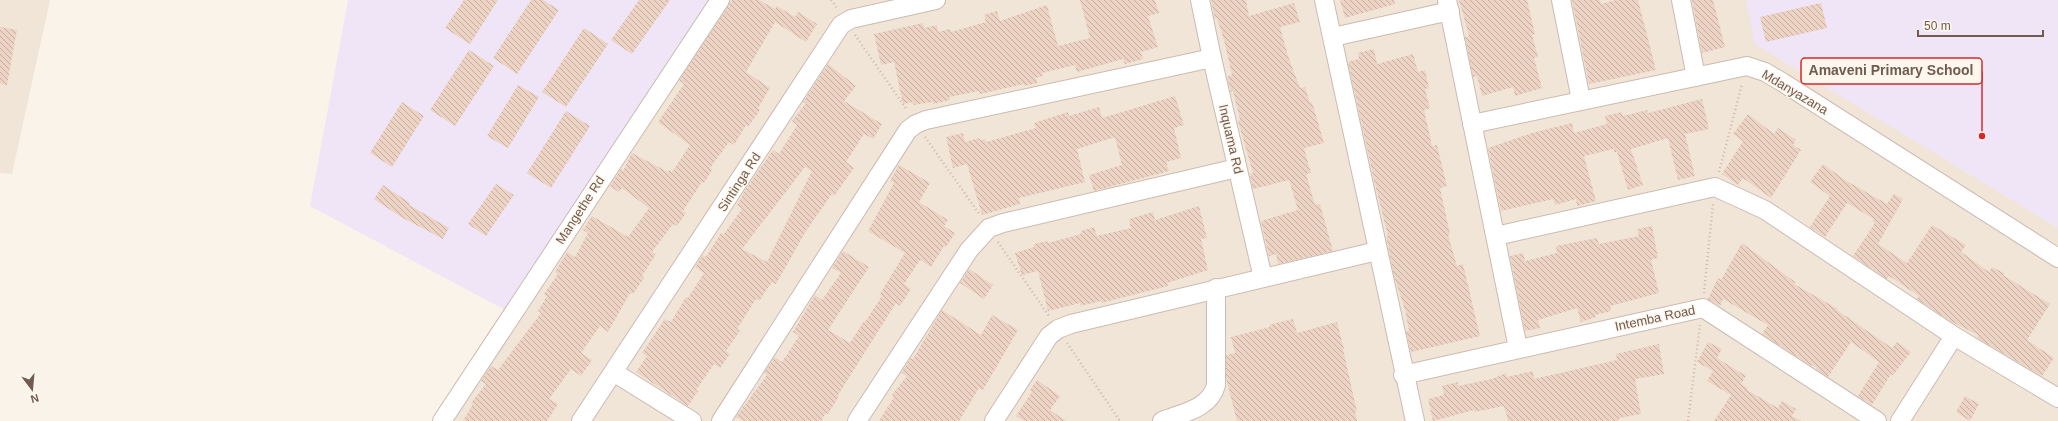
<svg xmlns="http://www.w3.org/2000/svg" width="2058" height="421" font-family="Helvetica,sans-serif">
	<defs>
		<pattern id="building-back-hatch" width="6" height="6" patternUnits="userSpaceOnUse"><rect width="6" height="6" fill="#ecd3c3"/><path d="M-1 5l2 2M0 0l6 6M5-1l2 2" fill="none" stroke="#c4aea1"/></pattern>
	</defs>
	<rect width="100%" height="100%" fill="#faf3e9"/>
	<g fill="#f1e5d8">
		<path d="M0 0H50L12 174 0 173Z"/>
		<path d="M716 0H2058V421H433Z"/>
	</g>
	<g fill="#f0e5f6">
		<path d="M348 0H716L507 311 310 206Z"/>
		<path d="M1746 0H2058V228L1755 44Z"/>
	</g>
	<g fill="url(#building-back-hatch)" fill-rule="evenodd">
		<path d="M464 0H498L470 44 445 28Z"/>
		<path d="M531 0H543L559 10 517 74 493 58Z"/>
		<path d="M639 0H670L632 54 611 40Z"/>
		<path d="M732 0H759L775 9 777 6 795 17 798 12 817 24 806 42 775 22 746 72 770 88 758 108 760 110 748 127 746 125 734 145 729 142 710 168 712 170 704 183 702 182 683 211 686 213 677 226 673 224 652 252 656 254 642 276 644 278 633 294 630 293 608 332 600 326 581 353 592 360 581 376 571 369 549 399 558 404 547 421H463L473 404 471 403 486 384 481 381 491 366 498 370 541 313 538 311 547 296 544 294 558 274 555 272 567 252 575 257 588 233 583 230 592 216 628 237 649 208 622 188 619 192 610 186 621 169 623 171 632 153 668 172 669 170 672 172 690 145 658 122 684 84 679 80Z"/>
		<path d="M1080 0H1155L1159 13 1148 16 1158 47 1141 52 1143 59 1125 64 1123 59 1077 72 1075 65 1042 73 1043 76 1036 78 1037 83 1024 86V84L980 94 979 91 949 97 950 100 933 104V102L914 105 913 102 903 104 894 62 881 65 874 34 923 23 924 28 937 25 938 32 950 29 951 32 986 22 984 15 997 11 1000 21 1047 5 1058 46 1090 38Z"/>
		<path d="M1211 0H1246L1249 16 1294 3 1300 22 1280 27 1288 56 1300 88 1305 87 1310 103 1312 102 1324 143 1304 148 1311 173 1306 174 1315 205 1320 204 1333 251 1278 264 1276 254 1269 256 1261 221 1298 210 1289 180 1253 189 1250 174 1253 173 1238 121 1240 120 1233 91 1231 92 1227 77 1232 75 1224 40 1217 18 1215 19Z"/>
		<path d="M1340 0H1394L1395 4 1345 18Z"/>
		<path d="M1459 0H1527L1535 34 1532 35 1538 57 1534 58 1542 88 1515 96 1513 87 1482 96 1477 76 1473 77 1465 37 1469 36Z"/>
		<path d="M1572 0H1600L1601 4 1616 0H1638L1656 70 1589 84Z"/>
		<path d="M1692 0H1713L1725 47 1702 53Z"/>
		<path d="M1821 3 1827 28 1766 42 1760 17Z"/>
		<path d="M0 27 17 30 7 85 0 84Z"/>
		<path d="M584 28 608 44 566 107 542 92Z"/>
		<path d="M1374 49 1377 64 1413 54 1418 72 1425 70 1429 88 1425 89 1430 108 1424 110 1432 146 1437 145 1447 186 1440 188 1450 234 1448 235 1457 266 1463 264 1480 336 1411 352 1406 331H1409L1405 310 1394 276 1386 236H1388L1374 180 1348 62 1359 59 1358 53Z"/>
		<path d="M469 50 494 66 455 126 430 110Z"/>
		<path d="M828 64 856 86 844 101 882 124 873 139 864 134 846 162 854 168 834 196 832 194 827 201 806 231 776 284 772 282 759 301 756 299 737 329 740 331 726 351 730 354 720 368 714 364 696 390 698 391 688 406 636 372 647 356 642 353 665 319 671 322 686 297 688 298 704 273 695 267 703 255 706 257 721 233 723 235 742 209 737 205 746 189 773 150 779 154 797 125 792 121 806 103 803 102ZM805 167 812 171 767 262 742 249Z"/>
		<path d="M518 85 539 97 508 148 487 136Z"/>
		<path d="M1175 96 1184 125 1174 128 1181 158 1166 162 1169 171 1094 191 1089 175 1122 165 1115 137 1077 149 1085 182 1019 198 1020 204 982 215 967 164 953 168 946 137 963 133 965 142 979 138 980 140 985 139 986 142 1036 128 1034 123 1068 112 1069 116 1099 107 1102 118Z"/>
		<path d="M1702 99 1709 129 1685 134 1695 176 1678 180 1668 138 1631 149 1643 185 1628 190 1617 152H1614V149L1584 156 1596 201 1577 206 1576 199 1555 205 1553 199 1501 211 1488 148 1532 133 1572 123 1574 133 1607 124 1605 116 1622 112 1623 116 1647 110 1648 113Z"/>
		<path d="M402 102 424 116 392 167 370 153Z"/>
		<path d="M566 111 590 126 551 188 527 173Z"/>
		<path d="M1748 114 1774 134 1778 128 1796 140 1793 145 1801 150 1771 198 1743 178 1738 185 1722 174 1743 141 1733 134Z"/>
		<path d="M1823 164 1845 180 1887 204 1894 194 1903 199 1878 244 1907 263 1932 225 1966 245 1961 252 1989 272 1992 267 2004 273 2003 275 2050 304 2027 340 2054 358 2042 376 1977 338 1978 335 1948 320 1917 299 1919 296 1889 276 1887 279 1853 256 1875 223 1872 221 1874 219 1847 203 1825 237 1810 227 1830 196 1810 182Z"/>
		<path d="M899 165 930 183 919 202 948 220 944 226 955 233 946 247 944 246 931 267 920 260 904 284 911 289 900 306 896 303 838 395 839 396 828 414 826 413 821 421H744L736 417 767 375 764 373 775 357 782 362 799 336 793 332 815 295 822 300 841 273 832 268 843 251 869 267 828 330 850 343 864 321 865 322 882 296 880 294 905 253 868 231 894 183 890 181Z"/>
		<path d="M496 184 514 195 486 236 468 224Z"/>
		<path d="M383 185 410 203 409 205 449 228 443 239 401 217 374 199Z"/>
		<path d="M1199 206 1207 238 1201 239 1208 270 1167 283 1168 286 1101 303V301L1080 306V303L1048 311 1038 271 1022 275 1015 253 1034 247V244L1048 241V243L1081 234V231L1094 227 1097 236 1131 228 1129 219 1153 212 1155 220Z"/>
		<path d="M1652 226 1658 258 1651 260 1659 293 1610 306 1611 311 1595 315 1596 317 1581 322 1577 308 1538 320 1540 328 1525 331 1510 256 1523 253 1525 261 1557 253 1556 246 1597 238 1599 244 1639 236 1637 229Z"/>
		<path d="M1742 243 1795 282 1794 284 1838 309 1837 310 1892 348 1897 342 1911 352 1893 375 1891 374 1872 405 1858 396 1879 362 1851 342 1828 377 1816 369V367L1810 365 1762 334 1768 325 1723 299 1720 306 1708 299 1718 278 1721 280Z"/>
		<path d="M969 269 993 285 984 299 960 283Z"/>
		<path d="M942 310 981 335 992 315 1018 330 983 390 979 388 959 421H879L894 397 892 395 907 376 901 373 911 358 913 359Z"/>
		<path d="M1293 319 1297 333 1337 322 1344 349H1343L1357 412H1355L1357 421H1237L1226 378V355L1235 353 1231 337 1270 327 1269 325Z"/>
		<path d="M1708 342 1722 349 1717 358 1746 376 1741 384 1748 388 1747 390 1778 408 1782 401 1796 409 1792 416 1801 421H1714L1731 395 1707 381 1713 371 1697 362Z"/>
		<path d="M1659 344 1664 374 1635 379 1641 414 1619 418V421H1508L1504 406 1474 412V410L1433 421 1428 399 1444 395 1442 386 1458 382V386L1492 379 1506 373 1507 377 1533 371 1534 379 1617 360 1616 354Z"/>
		<path d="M1037 380 1060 396 1050 410 1066 421H1024L1016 416 1032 392 1030 390Z"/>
		<path d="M1965 396 1979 404 1970 421 1956 412Z"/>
	</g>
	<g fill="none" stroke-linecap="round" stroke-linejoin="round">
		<defs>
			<g id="street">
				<path d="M1200 0 1212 58 1263 278"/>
				<path d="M1324 0 1415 421"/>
				<path d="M1447 0 1518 348"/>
				<path d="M1561 0 1581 100"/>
				<path d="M1681 0 1696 77"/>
				<path d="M1333 37 1450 11"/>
				<path d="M1472 124 1747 66 1765 72 1782 82 2058 258"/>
				<path d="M1496 236 1715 187 1765 210 1954 336 2058 398"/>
				<path d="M615 373 692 421"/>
				<path d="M1403 375 1703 308 1877 421"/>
				<path d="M442 421 720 0"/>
				<path d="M581 421 841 25 851 19 936 0"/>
				<path d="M721 421 908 130 916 124 926 120 1212 58"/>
				<path d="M857 421 969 250 989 228 1003 223 1237 168"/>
				<path d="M994 421 1049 336 1058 329 1071 324 1377 251"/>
				<path d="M1162 421C1182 413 1210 409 1216 385V288"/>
				<path d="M1900 421 1954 336"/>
			</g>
		</defs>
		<use href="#street" stroke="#cbbbb0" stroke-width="20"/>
		<g stroke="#d1b6a7" stroke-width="2.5" stroke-dasharray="1 3" stroke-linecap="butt">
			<path d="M831 0 837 8"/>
			<path d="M855 35 907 110"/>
			<path d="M925 137 980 215"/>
			<path d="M1719 172 1742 84"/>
			<path d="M998 242 1049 316"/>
			<path d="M1704 293 1713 204"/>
			<path d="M1067 343 1120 421"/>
			<path d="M1688 421 1700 325"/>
		</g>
		<use href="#street" stroke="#fff" stroke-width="18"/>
	</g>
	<g text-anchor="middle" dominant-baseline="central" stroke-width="3" stroke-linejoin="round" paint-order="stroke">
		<g font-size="13" fill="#715b4f" stroke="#fdf7ee">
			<text transform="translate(1795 92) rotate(31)">Mdanyazana</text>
			<text transform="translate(1231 139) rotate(77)">Inquama Rd</text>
			<text transform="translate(739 182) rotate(-57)">Sintinga Rd</text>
			<text transform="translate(580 210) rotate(-57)">Mangethe Rd</text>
			<text transform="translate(1655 318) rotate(-12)">Intemba Road</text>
		</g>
	</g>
	<path fill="none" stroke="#d62828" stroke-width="1.5" d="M1982 136L1982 71"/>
	<circle fill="#d62828" stroke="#fdf7ee" stroke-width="1.5" cx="1982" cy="136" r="4"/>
	<rect fill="#fdf7ee" stroke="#d62828" stroke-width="1.5" x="1801" y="58" width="181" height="26" rx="4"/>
	<g font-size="14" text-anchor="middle" font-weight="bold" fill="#715b4f">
		<text x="1891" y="75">Amaveni Primary School</text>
	</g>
	<g transform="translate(32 389) rotate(164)" stroke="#fdf7ee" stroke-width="3" paint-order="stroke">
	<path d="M0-3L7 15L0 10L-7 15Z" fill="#715b4f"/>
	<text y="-6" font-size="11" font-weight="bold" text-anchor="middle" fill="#715b4f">N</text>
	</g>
	<path d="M1918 30v6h125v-6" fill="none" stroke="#715b4f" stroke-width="2"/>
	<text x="1924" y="30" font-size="12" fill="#715b4f" stroke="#fdf7ee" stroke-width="3" paint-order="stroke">50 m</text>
</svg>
